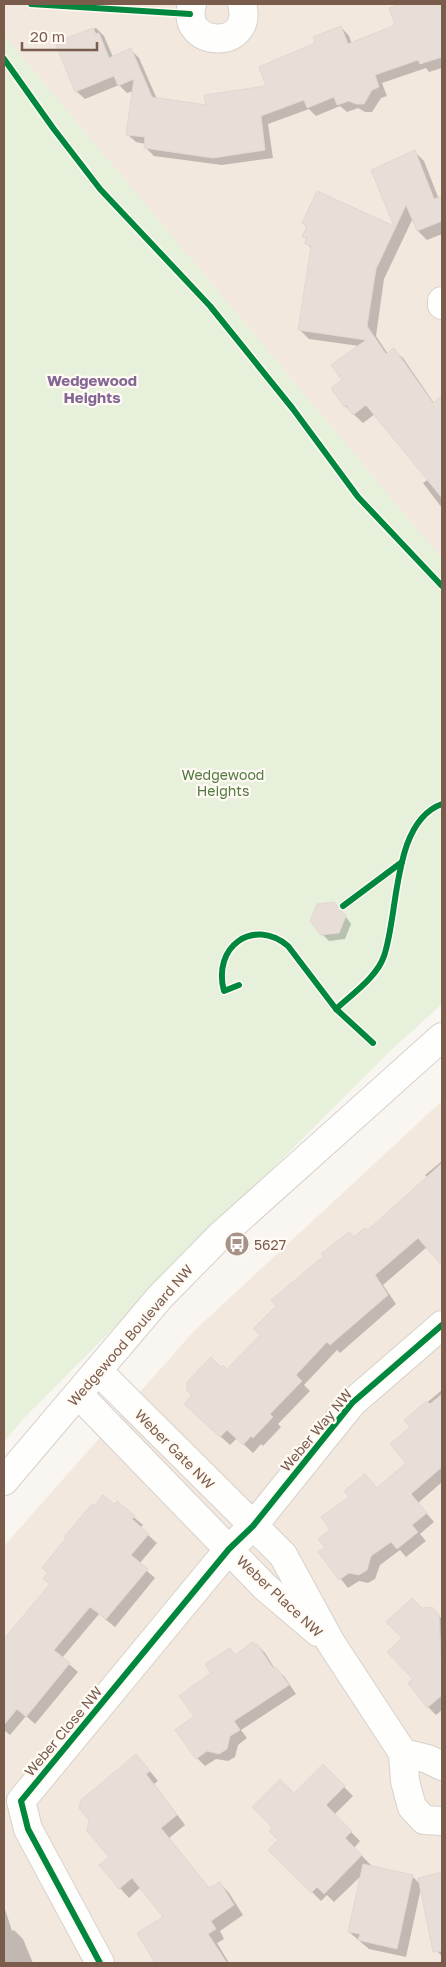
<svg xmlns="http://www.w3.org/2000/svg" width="446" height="1967" font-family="'Golos Text',sans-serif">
	<rect width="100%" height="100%" fill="#f9f5f0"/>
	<g fill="#f2e8de">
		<path d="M4 4H442V559L4 35Z"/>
		<path d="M442 1101V1963H4V1546L194 1331Z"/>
	</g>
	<path fill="#e7f0db" d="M4 35 442 559V1004L390 1051 24 1418 4 1442Z"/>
	<g fill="#0003">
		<path d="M405 4H442V68L429 72 426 68 382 83 387 96 381 98 372 112H365L358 108 347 112 340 106 316 116 309 109 268 124 273 158 222 165 154 156 145 147 146 144 136 142 127 134 133 91 127 93 119 85 85 99 76 91 65 40 96 28 104 36 113 57 131 50 139 58 157 99 207 107 268 87 316 44 341 27 349 36 352 44 397 26 391 8Z"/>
		<path d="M415 152 424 161 442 207V234L427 240 418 231 413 218 384 279 376 336 388 354 394 350 403 358 434 403 442 397V508L423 483 429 479 375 414 363 423 345 406 344 380 359 346 309 339 300 330 312 249 306 243 307 240 304 236 308 228 303 223 318 192 396 229 373 171Z"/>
		<path d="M341 910 351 924 345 939 329 941 322 934Z"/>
		<path d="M442 1161V1263L427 1247 383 1285 396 1304 340 1353 337 1350 304 1385 310 1391 278 1424 281 1427 263 1446 261 1444 253 1453 237 1438 230 1445 194 1413 221 1368 227 1370 354 1238 369 1232 428 1178 425 1175Z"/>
		<path d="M442 1390V1482L418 1503 434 1522 420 1534 426 1541 406 1557 400 1550 380 1565 375 1579 368 1583 359 1581 348 1588 320 1553 326 1548 332 1530 365 1475 377 1489 408 1463 412 1427 406 1420Z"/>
		<path d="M117 1503 143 1525 140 1528 157 1543 139 1564 155 1578 115 1627 99 1614 62 1658 78 1672 35 1724 26 1716 10 1735 4 1730V1642L51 1585 49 1573 44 1568 94 1507 114 1506Z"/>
		<path d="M432 1608 442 1619V1710L436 1715 428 1707 415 1680 403 1638 422 1610Z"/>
		<path d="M257 1645 265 1653 275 1669 284 1676 296 1694 241 1730 247 1738 238 1745 235 1757 228 1761 216 1759 205 1766 197 1758 196 1717 213 1673 229 1649 236 1656Z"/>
		<path d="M145 1765 158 1781 154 1784 185 1825 169 1838 210 1889 220 1883 229 1893 243 1915 220 1931 224 1939 217 1943 229 1963H156L138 1934 165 1917 141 1887 129 1898 120 1888 110 1857Z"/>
		<path d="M323 1766 353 1796 334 1815 360 1841 354 1848 371 1865 369 1867 412 1876 420 1884 419 1879 442 1874V1956L433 1947 421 1888 406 1957 369 1949 349 1932 362 1875 334 1902 327 1895 321 1901 270 1850 280 1840 294 1795Z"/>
		<path d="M4 1906 12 1931 14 1930 23 1939 33 1963H4Z"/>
	</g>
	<g fill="#e6ded7" stroke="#e2d8d2">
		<path d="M401 4H442V57L420 64 418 60 375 75 379 87 372 90 364 104H356L349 101 337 105 334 97 307 108 304 100 261 116 265 150 213 158 144 148 145 137 126 135 134 79 118 86 114 76 75 92 56 45 65 41 64 39 93 28 96 34 99 33 109 58 131 48 152 97 206 105 204 95 266 86 259 67 315 43 313 37 341 26 348 44 395 25 389 8Z"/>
		<path d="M415 150 434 199 442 196V221L417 231 406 205 376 269 367 326 386 354 394 348 433 403 442 395V498L366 405 353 415 346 405 344 407 331 388 342 380 331 365 366 340 298 330 311 246 304 243 307 238 302 237 307 226 302 223 317 191 394 226 371 170Z"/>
		<path d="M334 902 346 916 339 933 321 935 310 921 317 904Z"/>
		<path d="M442 1163V1266L418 1238 375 1275 388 1295 330 1345 327 1342 296 1375 302 1381 270 1414 273 1417 253 1438 251 1436 243 1445 227 1430 220 1437 184 1404 192 1395 187 1391V1382L211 1357 221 1367 223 1365 227 1369 260 1335 253 1329 276 1306 271 1300 324 1256 321 1254 349 1232 354 1237 364 1228 368 1230Z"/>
		<path d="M442 1394V1467L411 1494 427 1513 412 1525 418 1532 397 1549 391 1542 371 1556 367 1570 359 1575 349 1573 339 1580 318 1552 325 1548 318 1539 330 1530 321 1517 349 1497 344 1491 365 1474 377 1488 406 1463 390 1444 410 1427 404 1420 427 1401 430 1404Z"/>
		<path d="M103 1495 114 1504 117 1501 135 1516 132 1519 149 1534 131 1555 148 1569 106 1619 90 1607 54 1650 70 1663 26 1717 17 1709 4 1725V1639L50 1584 43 1579 48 1572 42 1568 66 1538 64 1537 92 1504 94 1506Z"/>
		<path d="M412 1598 422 1608 432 1607 439 1614 441 1657 442 1656V1695L427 1708 408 1683 413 1679 387 1652 402 1638 386 1622Z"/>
		<path d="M253 1642 255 1645 257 1644 273 1668 276 1667 289 1685 234 1721 240 1730 230 1736 227 1749 219 1754 207 1751 196 1759 175 1730 194 1716 179 1696 211 1673 205 1664 230 1648 235 1655Z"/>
		<path d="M136 1754 150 1771 146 1774 177 1815 161 1828 209 1888 220 1882 234 1905 211 1921 216 1929 208 1934 227 1963H155L137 1933 163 1917 132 1878 119 1889 99 1865 109 1857 87 1831 89 1820 79 1808 81 1800Z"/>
		<path d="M323 1764 345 1786 326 1805 352 1831 345 1838 362 1855 324 1894 317 1887 311 1893 268 1850 278 1840 269 1831 272 1827 252 1807 280 1779 294 1793Z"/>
		<path d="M363 1864 413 1875 397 1949 358 1940 360 1934 348 1932Z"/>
		<path d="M442 1872V1951L433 1952 418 1878Z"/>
	</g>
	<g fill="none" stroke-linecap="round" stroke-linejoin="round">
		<defs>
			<g id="minor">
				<path d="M192 4C179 49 255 51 242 4"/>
				<path d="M442 301V305"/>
				<path d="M98 1371 283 1555 331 1643 403 1753 405 1781 412 1807 424 1820 442 1821"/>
				<path d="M78 1394 265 1587 318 1632"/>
				<path d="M4 1481 160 1297 220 1236 442 1037"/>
				<path d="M403 1753 428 1759 442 1766"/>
				<path d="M100 1963 28 1829 21 1801 229 1549 253 1526 352 1403 442 1325"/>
			</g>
		</defs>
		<use href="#minor" stroke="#d7d1cb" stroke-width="30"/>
		<use href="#minor" stroke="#fefefd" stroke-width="28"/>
		<defs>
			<g id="cycleway">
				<path d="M31 4 190 14"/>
				<path d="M4 59 53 128 100 189 210 306 293 409 358 497 442 586"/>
				<path d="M343 906 402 862"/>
				<path d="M239 985 224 991C212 947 253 917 288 946L336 1009"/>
				<path d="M373 1043 336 1009C352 994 377 977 384 956 399 913 392 822 442 804"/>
				<path d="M100 1963 28 1829 21 1801 229 1549 253 1526 352 1403 442 1325"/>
			</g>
		</defs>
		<use href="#cycleway" stroke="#fffaf3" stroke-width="9"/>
		<use href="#cycleway" stroke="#00873e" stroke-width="6"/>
	</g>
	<defs>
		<symbol id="bus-disc" viewBox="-11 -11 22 22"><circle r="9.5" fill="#a69286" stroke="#fffaf3"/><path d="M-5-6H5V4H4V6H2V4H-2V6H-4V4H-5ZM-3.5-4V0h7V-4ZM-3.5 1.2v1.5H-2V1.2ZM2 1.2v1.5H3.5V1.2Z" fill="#fff"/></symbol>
	</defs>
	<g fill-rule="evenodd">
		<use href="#bus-disc" x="223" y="1230" width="28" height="28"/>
	</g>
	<g text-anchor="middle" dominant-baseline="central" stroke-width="4.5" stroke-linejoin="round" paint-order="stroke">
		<g font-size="14" fill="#537a41" stroke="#fffaf3">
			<text x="223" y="774">Wedgewood<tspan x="223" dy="16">Heights</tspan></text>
		</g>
		<g font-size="14" fill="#7a5c4d" stroke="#fffaf3" text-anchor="start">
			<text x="254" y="1244">5627</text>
		</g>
		<g font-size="14" fill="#7a5c4d" stroke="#fffaf3">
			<text transform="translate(130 1335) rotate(-49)">Wedgewood Boulevard NW</text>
			<text transform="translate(316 1430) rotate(-50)">Weber Way NW</text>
			<text transform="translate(175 1449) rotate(45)">Weber Gate NW</text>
			<text transform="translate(280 1596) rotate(43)">Weber Place NW</text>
			<text transform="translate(63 1731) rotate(-50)">Weber Close NW</text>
		</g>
		<g font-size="15" font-weight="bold" fill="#846695" stroke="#fffaf3">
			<text x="92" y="380">Wedgewood<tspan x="92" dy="17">Heights</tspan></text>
		</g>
	</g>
	<rect width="446" height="1967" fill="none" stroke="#7a5c4d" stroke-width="10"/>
	<path d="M22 42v8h75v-8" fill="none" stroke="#7a5c4d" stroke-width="2.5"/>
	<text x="30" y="42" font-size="15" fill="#7a5c4d" stroke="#fffaf3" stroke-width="4" paint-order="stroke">20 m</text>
</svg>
